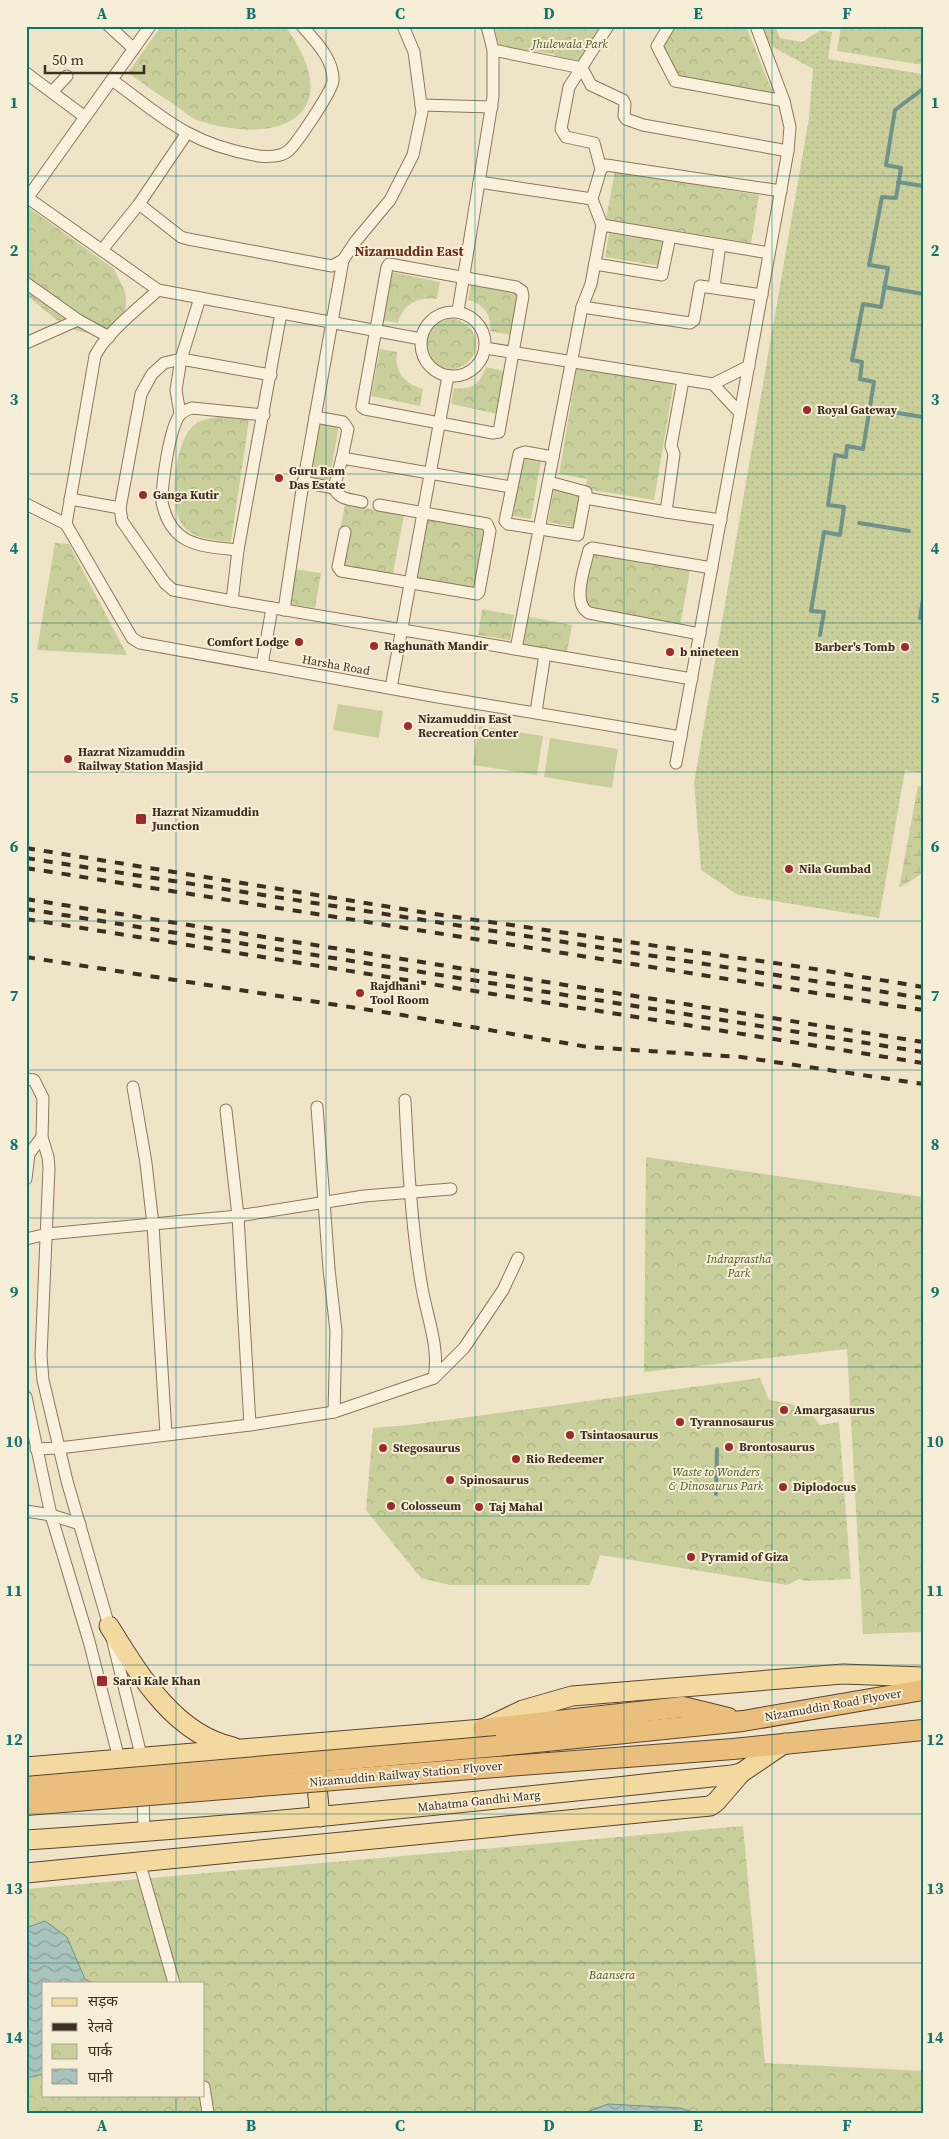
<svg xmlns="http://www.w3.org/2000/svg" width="949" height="2139" font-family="'Source Serif 4','Noto Sans Devanagari',serif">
	<defs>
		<pattern id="wetland-marsh" width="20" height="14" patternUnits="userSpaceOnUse" patternTransform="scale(1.25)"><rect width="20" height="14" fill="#c9cf9b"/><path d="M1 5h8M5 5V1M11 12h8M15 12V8" fill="none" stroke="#aeb285"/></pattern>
		<pattern id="park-crowns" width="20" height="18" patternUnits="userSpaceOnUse" patternTransform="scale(1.25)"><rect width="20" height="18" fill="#c9cf9b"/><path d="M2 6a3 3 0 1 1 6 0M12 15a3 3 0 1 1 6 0" fill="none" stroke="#aeb285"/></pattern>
		<pattern id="garden-dots" width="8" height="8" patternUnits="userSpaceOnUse" patternTransform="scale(1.25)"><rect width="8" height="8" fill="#c9cf9b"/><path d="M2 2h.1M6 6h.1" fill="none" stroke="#aeb285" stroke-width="1.8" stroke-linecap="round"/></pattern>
		<pattern id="water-waves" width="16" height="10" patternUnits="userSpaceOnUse" patternTransform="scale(1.25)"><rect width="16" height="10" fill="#a9c4bc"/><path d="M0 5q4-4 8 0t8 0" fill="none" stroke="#8ba098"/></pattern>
	</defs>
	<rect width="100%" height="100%" fill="#f0e4c8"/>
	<path fill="url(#wetland-marsh)" d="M918 786 923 787V873L899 888Z"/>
	<g fill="url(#park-crowns)" fill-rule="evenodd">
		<path d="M161 26H285C350 115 280 148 197 120 189 117 182 110 175 105 159 95 144 84 128 73Z"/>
		<path d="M494 26H603L577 70 553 54 499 46Z"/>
		<path d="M674 26H746L774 96 677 78 660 45Z"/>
		<path d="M841 26H923V65L837 51Z"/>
		<path d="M615 171 759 195 751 243 606 219Z"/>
		<path d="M28 207 114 269 126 294V306L121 322C112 326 102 333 92 333 67 334 45 309 26 295V210Z"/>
		<path d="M609 233 665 242 661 266 605 257Z"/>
		<path d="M391 272 440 282 437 299C418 296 403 304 398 323L382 320Z"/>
		<path d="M471 284 518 292 511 335 490 331C492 315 484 304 468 300Z"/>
		<circle cx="451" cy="344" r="25"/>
		<path d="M380 349 397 352C394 372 405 384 423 389L420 406 371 396Z"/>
		<path d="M486 367 507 372 498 414 451 404 454 388C471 391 481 383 486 367Z"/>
		<path d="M577 368 674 382 654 500 585 489 587 479 559 474Z"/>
		<path d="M223 416 249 420 231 542C216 540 194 539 184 527 167 508 175 445 191 428 199 419 212 418 223 416Z"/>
		<path d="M523 457 541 460 531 519 513 516Z"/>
		<path d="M554 488 581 493 575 527 548 522Z"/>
		<path d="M345 504 404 515 392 579 333 568Z"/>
		<path d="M428 516 487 527 475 591 416 581Z"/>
		<path d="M55 543 69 544 127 655 37 650Z"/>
		<path d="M599 549 691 565 680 626 592 609 583 601 582 563Z"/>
		<path d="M294 569 321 573 315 608 289 604Z"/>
		<path d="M482 609 514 615 510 640 478 635Z"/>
		<path d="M526 616 572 625 567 652 521 644Z"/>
		<path d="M646 1157 923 1197V1632L863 1634 847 1349 644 1372Z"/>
		<path d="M760 1378 769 1400 806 1407 820 1425 839 1422 851 1579 806 1581 799 1579 787 1585 600 1555 590 1585H450L421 1578 366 1510 373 1428 409 1425Z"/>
		<path d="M743 1826 765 2063 923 2071V2113H26V1889ZM44 1983H204V2095H44Z"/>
	</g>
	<path fill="url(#garden-dots)" d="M762 26H775L780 38 802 42 821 30 832 32 828 59 923 74V773L905 770 879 918 738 895 701 870 694 783 809 118 813 69 766 43Z"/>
	<g fill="#c9cf9b">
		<path d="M318 421 339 425 329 481 308 477Z"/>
		<path d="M338 704 383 711 379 738 333 730Z"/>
		<path d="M479 726 543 736 537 775 473 765Z"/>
		<path d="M550 738 618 749 612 788 544 777Z"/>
	</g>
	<g fill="url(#water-waves)" stroke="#6f938a">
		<path d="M45 1921 67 1937 85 1979 93 1983H44V2074L26 2078V1928Z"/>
		<path d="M608 2104 680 2108 696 2113H584Z"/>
	</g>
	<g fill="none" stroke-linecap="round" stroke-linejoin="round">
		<g stroke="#6f938a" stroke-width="4">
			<path d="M898 182 923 186"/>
			<path d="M884 287 923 294"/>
			<path d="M885 411 923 417"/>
			<path d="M859 523 909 531"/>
			<path d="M920 618 923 599"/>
			<path d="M820 635 824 612 811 611 824 532 840 535 844 507 828 505 835 455 846 457 847 446 863 449 874 382 860 379 862 362 852 360 863 304 881 307 888 268 869 265 882 197 896 198 901 168 886 165 895 110 923 89"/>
			<path d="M716 1494 717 1449"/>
		</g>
		<defs>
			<g id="minor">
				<path d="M109 26 134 49"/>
				<path d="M669 26 657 46 675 81 784 101"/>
				<path d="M493 50 582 68 591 85 623 100 625 104 624 116 626 119 643 125 788 151"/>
				<path d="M26 73 85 117"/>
				<path d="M112 80C136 97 160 118 186 132 208 144 235 152 259 156 267 157 281 157 288 151 296 145 332 91 333 81 334 59 315 41 302 26"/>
				<path d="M52 92 67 76"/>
				<path d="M421 105 492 107"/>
				<path d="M187 133 139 204 181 237 188 239 332 266 343 260 355 242 390 200 413 155 422 112 414 52 403 26"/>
				<path d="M601 169 594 143 566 137 561 129 569 87 608 26"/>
				<path d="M479 182 592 199 602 225 591 284 582 307 516 649"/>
				<path d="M28 198 158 290 421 339"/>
				<path d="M592 199 601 169 606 165 781 191"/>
				<path d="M26 200 150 26"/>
				<path d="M602 225 769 253"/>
				<path d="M102 250 139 204"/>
				<path d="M389 264 516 287 522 291 523 296 499 432 493 433 365 409 362 407 387 267Z"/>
				<path d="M595 264 662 275 670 237"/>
				<path d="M26 283 78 320 109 337"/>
				<path d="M714 287 720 245"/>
				<path d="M582 307 690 323 694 320 700 286 762 295"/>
				<path d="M458 311 493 97V50L487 26"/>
				<circle cx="453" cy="344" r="32"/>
				<path d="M281 313 238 550 232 601 692 679"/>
				<path d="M26 343 78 320"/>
				<path d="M485 348 713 384 749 366"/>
				<path d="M713 384 740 413"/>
				<path d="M180 414 176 390 181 359 200 298"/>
				<path d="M315 417 343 422 348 429 342 458"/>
				<path d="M303 482 334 488 342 458 511 487"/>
				<path d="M549 482 586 492 578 535 508 524 505 521 519 454 525 452 553 457"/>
				<path d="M334 488C339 500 351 499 362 502"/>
				<path d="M585 498 666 512 721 520"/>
				<path d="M70 499 120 508"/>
				<path d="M26 504 66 524 132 638 140 643 438 697 681 737"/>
				<path d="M666 512 674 454 671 446 683 380"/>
				<path d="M66 524 95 356C105 334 140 307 158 290"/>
				<path d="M345 532 338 567 341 571 477 594 479 592 490 531 487 524 379 505"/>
				<path d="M238 550C200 546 171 546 162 502 162 483 169 431 179 416 182 411 186 410 192 408L264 415"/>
				<path d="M232 601 173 590 165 583 122 521 120 508 141 394 152 374 164 363 181 359 271 375"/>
				<path d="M284 610 301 496 343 260"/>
				<path d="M700 634 589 613C571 604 585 566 589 550L592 548 712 568"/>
				<path d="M262 665 272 608"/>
				<path d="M391 688 448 376"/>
				<path d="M536 712 545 654"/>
				<path d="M676 763 788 151 790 127 784 101 756 26"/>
				<path d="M26 1079 34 1080 43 1098 42 1137 48 1157 49 1168 41 1356 43 1380 67 1481 109 1626 143 1763"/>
				<path d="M133 1087 146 1163 153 1225 166 1434"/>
				<path d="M405 1100C408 1163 411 1225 422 1288 427 1317 440 1348 434 1378"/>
				<path d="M317 1107 329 1269 336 1331 334 1412"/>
				<path d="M226 1110 238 1216 250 1425"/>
				<path d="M26 1179 29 1154 42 1137"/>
				<path d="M26 1239 47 1234 238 1216 364 1196 451 1189"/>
				<path d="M26 1397 51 1515 89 1641 120 1763"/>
				<path d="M36 1449 59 1448 250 1425 334 1412 434 1378 464 1348 503 1290 518 1258"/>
				<path d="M26 1511 51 1515 80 1524"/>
				<path d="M143 1792 144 1832"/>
				<path d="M139 1861 174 1983"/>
				<path d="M204 2087 208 2113"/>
			</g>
			<g id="primary">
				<path d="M109 1626C139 1674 174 1734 233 1747"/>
				<path d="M315 1766 320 1817"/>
				<path d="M26 1767 483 1729 523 1710 572 1696 843 1674 923 1677"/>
				<path d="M26 1840C262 1825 497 1799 732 1775L741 1773 785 1743"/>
				<path d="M26 1873 710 1806 716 1802 741 1773"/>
			</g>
			<g id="trunk">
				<path d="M483 1729 683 1707 728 1718"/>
				<path d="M497 1746 743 1721 923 1690"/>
				<path d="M496 1767 733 1749 923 1730"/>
			</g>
		</defs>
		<use href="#minor" stroke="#8d765c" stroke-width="13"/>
		<use href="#primary" stroke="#5b4430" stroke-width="21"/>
		<use href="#trunk" stroke="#5b4430" stroke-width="22"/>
		<use href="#minor" stroke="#faf1dc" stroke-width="11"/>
		<use href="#primary" stroke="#f3d9a0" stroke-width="19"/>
		<use href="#trunk" stroke="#eabe7c" stroke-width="20"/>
		<g stroke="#3d2e20" stroke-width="4" stroke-dasharray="9 9" stroke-linecap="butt">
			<path d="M26 848 421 912 802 967 923 987"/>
			<path d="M26 858 923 998"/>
			<path d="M26 868 923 1010"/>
			<path d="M26 899 923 1042"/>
			<path d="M26 909 923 1052"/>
			<path d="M26 919 923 1063"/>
			<path d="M26 957 402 1015 588 1047 741 1057 923 1084"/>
		</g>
		<defs>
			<g id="trunk-bridge">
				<path d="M26 1787 497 1746"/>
				<path d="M26 1805 496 1767"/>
			</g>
		</defs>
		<use href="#trunk-bridge" stroke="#5b4430" stroke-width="22" stroke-linecap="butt"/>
		<use href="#trunk-bridge" stroke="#eabe7c" stroke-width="20"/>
	</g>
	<path fill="none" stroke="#0f766e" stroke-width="1" stroke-opacity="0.55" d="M176 26V1983M326 26V2113M475 26V2113M624 26V2113M772 26V2113M26 176H923M26 325H923M26 474H923M26 623H923M26 772H923M26 921H923M26 1070H923M26 1218H923M26 1367H923M26 1516H923M26 1665H923M26 1814H923M26 1963H923M176 2095V2113"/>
	<g fill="#9e2a2b" stroke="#f7eed8" stroke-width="2">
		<circle cx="807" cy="410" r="5"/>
		<circle cx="279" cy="478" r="5"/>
		<circle cx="143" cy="495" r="5"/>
		<circle cx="299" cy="642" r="5"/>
		<circle cx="374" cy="646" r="5"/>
		<circle cx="905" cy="647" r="5"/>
		<circle cx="670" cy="652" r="5"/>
		<circle cx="408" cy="726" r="5"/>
		<circle cx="68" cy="759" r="5"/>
		<rect x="135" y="813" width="12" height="12" rx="2.5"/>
		<circle cx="789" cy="869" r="5"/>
		<circle cx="360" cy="993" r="5"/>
		<circle cx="784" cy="1410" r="5"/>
		<circle cx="680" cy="1422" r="5"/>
		<circle cx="570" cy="1435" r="5"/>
		<circle cx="729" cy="1447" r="5"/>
		<circle cx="383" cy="1448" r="5"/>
		<circle cx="516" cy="1459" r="5"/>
		<circle cx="450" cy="1480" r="5"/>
		<circle cx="783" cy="1487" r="5"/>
		<circle cx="391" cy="1506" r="5"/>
		<circle cx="479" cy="1507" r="5"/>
		<circle cx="691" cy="1557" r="5"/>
		<rect x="96" y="1675" width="12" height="12" rx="2.5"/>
	</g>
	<g text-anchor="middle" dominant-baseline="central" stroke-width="4" stroke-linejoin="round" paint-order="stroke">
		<g font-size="12" font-style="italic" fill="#4d5a26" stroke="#f7eed8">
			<text x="570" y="44">Jhulewala Park</text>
			<text x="739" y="1259">Indraprastha<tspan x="739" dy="14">Park</tspan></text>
			<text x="716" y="1472">Waste to Wonders<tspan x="716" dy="14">&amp; Dinosaurus Park</tspan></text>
			<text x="612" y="1975">Baansera</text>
		</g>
		<g font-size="12" font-weight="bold" fill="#3d2e20" stroke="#f7eed8" text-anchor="start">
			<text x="817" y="410">Royal Gateway</text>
			<text x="289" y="471">Guru Ram<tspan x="289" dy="14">Das Estate</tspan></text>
			<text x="153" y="495">Ganga Kutir</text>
			<text x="289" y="642" text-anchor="end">Comfort Lodge</text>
			<text x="384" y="646">Raghunath Mandir</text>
			<text x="895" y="647" text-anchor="end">Barber's Tomb</text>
			<text x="680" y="652">b nineteen</text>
			<text x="418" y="719">Nizamuddin East<tspan x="418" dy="14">Recreation Center</tspan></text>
			<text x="78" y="752">Hazrat Nizamuddin<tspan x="78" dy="14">Railway Station Masjid</tspan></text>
			<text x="152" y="812">Hazrat Nizamuddin<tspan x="152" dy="14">Junction</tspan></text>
			<text x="799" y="869">Nila Gumbad</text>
			<text x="370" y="986">Rajdhani<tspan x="370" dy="14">Tool Room</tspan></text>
			<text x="794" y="1410">Amargasaurus</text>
			<text x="690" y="1422">Tyrannosaurus</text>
			<text x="580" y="1435">Tsintaosaurus</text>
			<text x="739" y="1447">Brontosaurus</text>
			<text x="393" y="1448">Stegosaurus</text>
			<text x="526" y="1459">Rio Redeemer</text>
			<text x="460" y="1480">Spinosaurus</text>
			<text x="793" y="1487">Diplodocus</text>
			<text x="401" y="1506">Colosseum</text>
			<text x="489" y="1507">Taj Mahal</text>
			<text x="701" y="1557">Pyramid of Giza</text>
			<text x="113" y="1681">Sarai Kale Khan</text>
		</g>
		<g font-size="12" fill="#3d2e20" stroke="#f7eed8">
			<text transform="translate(336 665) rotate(10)">Harsha Road</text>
			<text transform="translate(833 1705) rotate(-10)">Nizamuddin Road Flyover</text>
			<text transform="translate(406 1774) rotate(-5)">Nizamuddin Railway Station Flyover</text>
			<text transform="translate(479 1801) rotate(-6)">Mahatma Gandhi Marg</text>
		</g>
		<g font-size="14" font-weight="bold" fill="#6b2e1e" stroke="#f7eed8">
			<text x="409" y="251">Nizamuddin East</text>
		</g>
	</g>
	<rect width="949" height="2139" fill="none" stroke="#f7eed8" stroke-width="55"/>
	<rect x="42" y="1982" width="162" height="115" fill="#f7eed8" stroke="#ada18e"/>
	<rect x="52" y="1998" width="25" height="8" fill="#f3d9a0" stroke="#ada18e"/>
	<text x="88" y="2006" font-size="15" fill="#3d2e20">सड़क</text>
	<rect x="52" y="2023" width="25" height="8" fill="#3d2e20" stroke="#ada18e"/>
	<text x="88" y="2032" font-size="15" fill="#3d2e20">रेलवे</text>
	<rect x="52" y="2044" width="25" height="15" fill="url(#park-crowns)" stroke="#ada18e"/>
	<text x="88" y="2056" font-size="15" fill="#3d2e20">पार्क</text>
	<rect x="52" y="2069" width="25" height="15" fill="url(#water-waves)" stroke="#ada18e"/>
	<text x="88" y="2082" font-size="15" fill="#3d2e20">पानी</text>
	<path d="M45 65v8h99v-8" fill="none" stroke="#3d2e20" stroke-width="2.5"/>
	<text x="52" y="65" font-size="15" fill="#3d2e20" stroke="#f7eed8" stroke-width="4" paint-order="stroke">50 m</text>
	<rect x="28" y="28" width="894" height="2084" fill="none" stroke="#0f766e" stroke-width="2"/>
	<g font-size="16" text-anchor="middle" font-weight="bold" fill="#0f766e">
		<text x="102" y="19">A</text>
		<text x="251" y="19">B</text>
		<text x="400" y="19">C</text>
		<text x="549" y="19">D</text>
		<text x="698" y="19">E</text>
		<text x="847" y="19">F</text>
		<text x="14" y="108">1</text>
		<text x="935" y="108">1</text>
		<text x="14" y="256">2</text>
		<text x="935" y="256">2</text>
		<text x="14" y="405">3</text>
		<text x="935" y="405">3</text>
		<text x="14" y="554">4</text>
		<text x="935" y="554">4</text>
		<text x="14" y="703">5</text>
		<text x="935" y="703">5</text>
		<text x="14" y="852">6</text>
		<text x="935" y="852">6</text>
		<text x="14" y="1001">7</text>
		<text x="935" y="1001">7</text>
		<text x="14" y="1150">8</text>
		<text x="935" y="1150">8</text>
		<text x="14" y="1298">9</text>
		<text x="935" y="1298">9</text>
		<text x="14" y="1447">10</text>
		<text x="935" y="1447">10</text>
		<text x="14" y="1596">11</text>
		<text x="935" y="1596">11</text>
		<text x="14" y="1745">12</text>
		<text x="935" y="1745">12</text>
		<text x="14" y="1894">13</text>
		<text x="935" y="1894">13</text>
		<text x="14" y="2043">14</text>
		<text x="935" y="2043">14</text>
		<text x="102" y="2131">A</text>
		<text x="251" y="2131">B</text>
		<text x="400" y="2131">C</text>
		<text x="549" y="2131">D</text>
		<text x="698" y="2131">E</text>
		<text x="847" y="2131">F</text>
	</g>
</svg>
